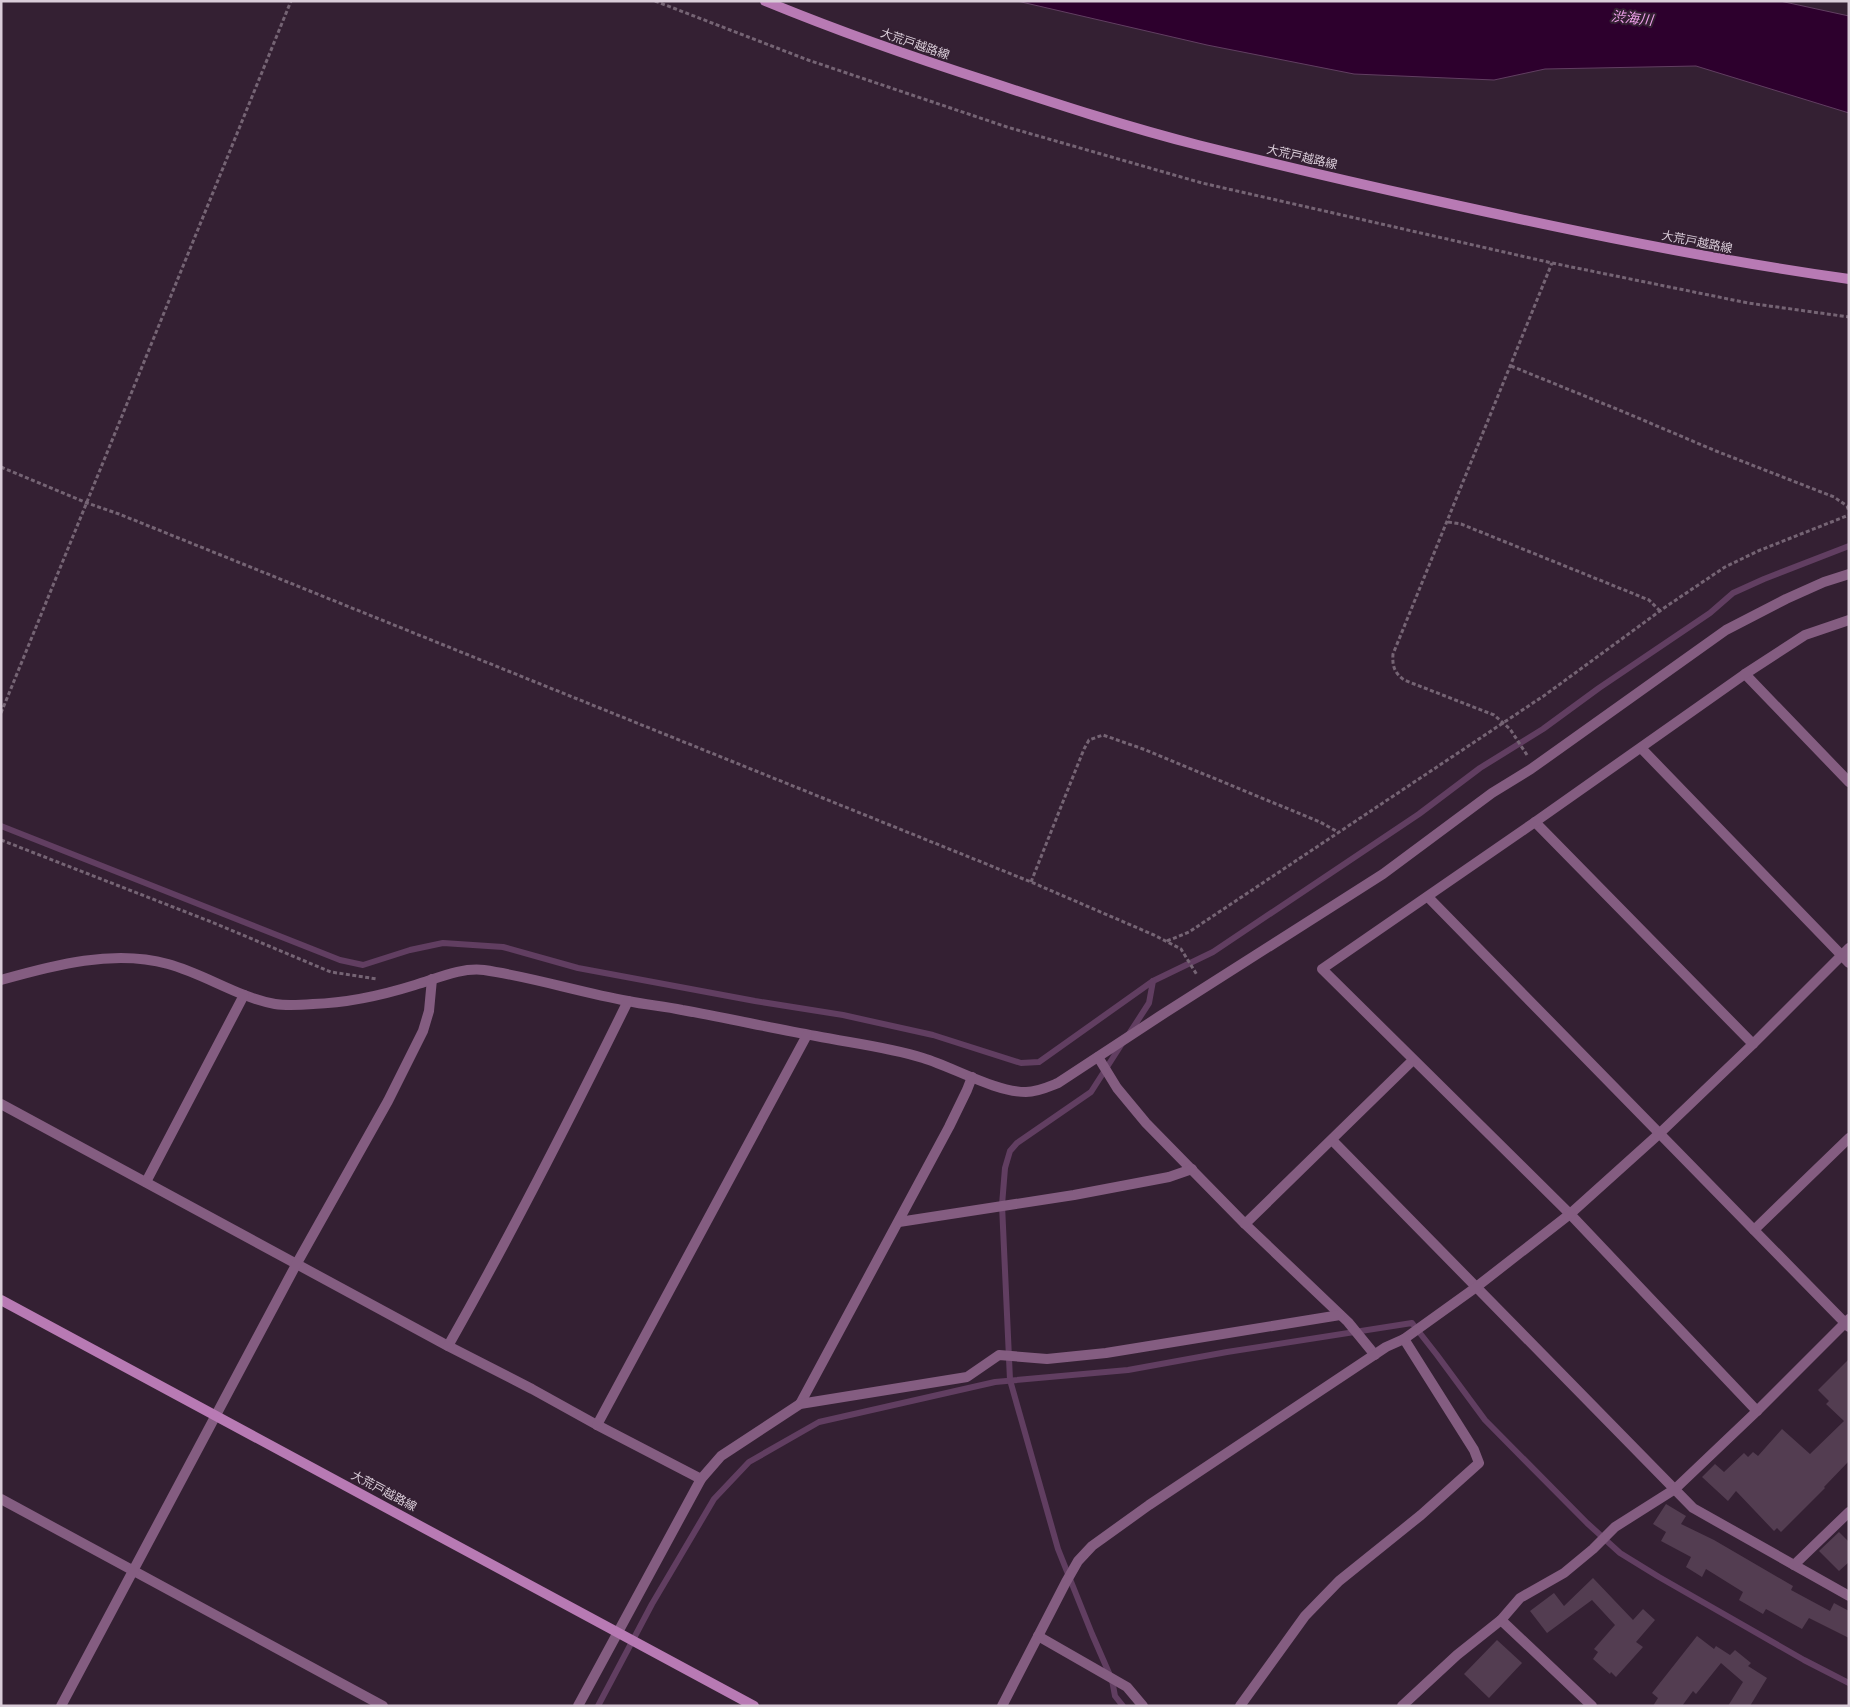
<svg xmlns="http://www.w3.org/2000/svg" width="1850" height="1707" font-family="'Asap Condensed','Noto Sans JP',sans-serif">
	<rect width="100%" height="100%" fill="#342033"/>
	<path fill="#2d002d" stroke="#613e61" d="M1017 1H1780L1849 16V113L1696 66 1545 69 1494 80 1354 74 1207 45Z"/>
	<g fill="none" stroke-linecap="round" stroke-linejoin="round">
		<g stroke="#613e61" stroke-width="6">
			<path d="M1 826 340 960 363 965 410 950 443 943 503 947 578 968 755 1001 843 1015 933 1035 1021 1063 1039 1062 1153 981 1213 952 1419 814 1480 768 1543 729 1599 688 1710 613 1733 593 1764 579 1849 546"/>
			<path d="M1129 1034 1149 1003 1153 981"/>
			<path d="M598 1706 652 1604 714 1499 749 1462 819 1422 995 1382 1128 1370 1227 1352 1412 1323 1437 1355 1485 1420 1587 1523 1620 1553 1659 1577 1804 1660 1849 1683"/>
			<path d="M1123 1706 1115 1696 1112 1680 1092 1634 1058 1549 1010 1380 1002 1205 1005 1168 1010 1151 1017 1143 1091 1092 1123 1042"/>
		</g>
	</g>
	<g fill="#533d51">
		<path d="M1849 1359V1461L1824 1487 1825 1488 1781 1532 1777 1528 1774 1531 1736 1491 1728 1501 1702 1477 1715 1464 1724 1472 1744 1453 1748 1457 1753 1452 1758 1456 1782 1429 1810 1454 1844 1421 1826 1404 1829 1401 1818 1390Z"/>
		<path d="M1666 1504 1686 1516 1681 1524 1714 1540 1793 1586 1791 1590 1830 1611 1834 1603 1849 1611V1638L1809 1618 1802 1629 1766 1609 1763 1614 1739 1600 1743 1592 1706 1569 1702 1577 1686 1567 1691 1557 1661 1541 1666 1532 1653 1524Z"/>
		<path d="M1839 1532 1849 1542V1562L1839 1571 1819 1551Z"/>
		<path d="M1593 1578 1633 1620 1643 1609 1655 1620 1636 1642 1643 1647 1616 1677 1611 1672 1610 1674 1593 1659 1598 1652 1594 1649 1615 1625 1592 1600 1547 1633 1530 1611 1554 1593 1564 1606Z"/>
		<path d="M1697 1636 1714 1649 1716 1646 1730 1655 1735 1650 1751 1663 1748 1666 1767 1678 1750 1706H1728L1743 1682 1721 1663 1696 1694 1693 1691 1682 1706H1653L1658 1698 1652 1693Z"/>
		<path d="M1497 1640 1522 1663 1489 1698 1464 1674Z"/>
	</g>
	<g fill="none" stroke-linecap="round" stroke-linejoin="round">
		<g stroke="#756474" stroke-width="3" stroke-dasharray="4 2.5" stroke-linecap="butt">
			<path d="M655 1 808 60 1007 127 1202 183 1552 263 1748 303 1849 317"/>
			<path d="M1511 366 1624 412 1716 451 1834 497 1847 506 1849 511"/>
			<path d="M1 467 87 503 119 514 1031 882 1154 935 1181 949 1197 975"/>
			<path d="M1448 522 1461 524 1649 600 1660 611"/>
			<path d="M1 713 291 1"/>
			<path d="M1527 755 1510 729 1494 715 1404 680C1395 673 1392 667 1393 654L1552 263"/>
			<path d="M1 840 209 921 331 972 377 979"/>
			<path d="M1031 882 1084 749 1089 740 1103 735 1143 749 1320 822 1338 832"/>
			<path d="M1167 941 1189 932 1545 695 1664 608 1725 567 1758 551 1849 515"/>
		</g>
		<g stroke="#845d81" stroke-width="10">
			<path d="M1745 674 1849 782"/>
			<path d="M1641 748 1849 963"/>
			<path d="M1535 822 1753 1044"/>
			<path d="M1428 897 1849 1327"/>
			<path d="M1 980C54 965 114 949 168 964 205 974 237 997 275 1004 287 1006 301 1005 313 1004 346 1003 383 995 415 985 436 979 461 967 484 970 532 977 579 992 628 1001 646 1005 664 1006 682 1010 727 1018 771 1028 816 1036 851 1043 888 1047 923 1058 953 1067 995 1092 1026 1092 1037 1092 1048 1087 1058 1083L1160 1016 1383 874 1492 793 1531 769 1726 630 1786 599 1824 582 1849 574"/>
			<path d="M1098 1057 1117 1088 1146 1123 1245 1224 1348 1322 1375 1355"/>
			<path d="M1 1104 448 1346 532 1389 597 1425 701 1479"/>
			<path d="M1332 1140 1693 1508 1849 1596"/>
			<path d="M146 1182 244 995"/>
			<path d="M899 1222 1074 1195 1169 1177 1192 1169"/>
			<path d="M1245 1224 1413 1060"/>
			<path d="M1754 1230 1849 1138"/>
			<path d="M448 1346C512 1233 571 1117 628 1001"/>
			<path d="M800 1404 949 1127 967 1090 972 1077"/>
			<path d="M1757 1411 1570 1214 1322 969 1535 822 1745 674 1805 635 1849 620"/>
			<path d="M597 1425 807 1035"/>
			<path d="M1 1499 383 1706"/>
			<path d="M1794 1565 1849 1512"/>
			<path d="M1501 1620 1592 1706"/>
			<path d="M1038 1636 1127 1687 1143 1706"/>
			<path d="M61 1706 297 1263 388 1101 423 1031 429 1011 432 979"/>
			<path d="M578 1706 701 1479 721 1456 800 1404 967 1377 999 1355 1047 1359 1106 1353 1340 1315"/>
			<path d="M1002 1706 1066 1582 1078 1561 1092 1546 1149 1505 1386 1347 1404 1339 1475 1288 1570 1214 1660 1133 1753 1044 1849 948"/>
			<path d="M1240 1706 1305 1616 1339 1581 1421 1515 1479 1463 1474 1450 1404 1339"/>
			<path d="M1402 1706 1457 1655 1501 1620 1520 1598 1564 1573 1593 1549 1615 1527 1675 1489 1757 1411 1849 1319"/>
		</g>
		<g stroke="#b87ab4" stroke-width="10">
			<path d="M765 1C838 31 912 57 987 81 1057 104 1127 127 1198 145 1274 164 1351 182 1428 199 1568 230 1707 259 1849 279"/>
			<path d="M1 1300 754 1706"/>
		</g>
	</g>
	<g text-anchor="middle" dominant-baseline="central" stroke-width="4" stroke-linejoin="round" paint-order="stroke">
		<g font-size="12" fill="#dacdd9" stroke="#342033">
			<text transform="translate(915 44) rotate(19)">大荒戸越路線</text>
			<text transform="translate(1302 157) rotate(13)">大荒戸越路線</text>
			<text transform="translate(1697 242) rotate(11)">大荒戸越路線</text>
			<text transform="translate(384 1491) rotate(28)">大荒戸越路線</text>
		</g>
		<g font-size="14" font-style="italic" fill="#f0a2eb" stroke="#342033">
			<text transform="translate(1632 18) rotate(6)">渋海川</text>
		</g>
	</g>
	<rect width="1850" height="1707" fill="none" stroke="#dacdd9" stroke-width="5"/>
</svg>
